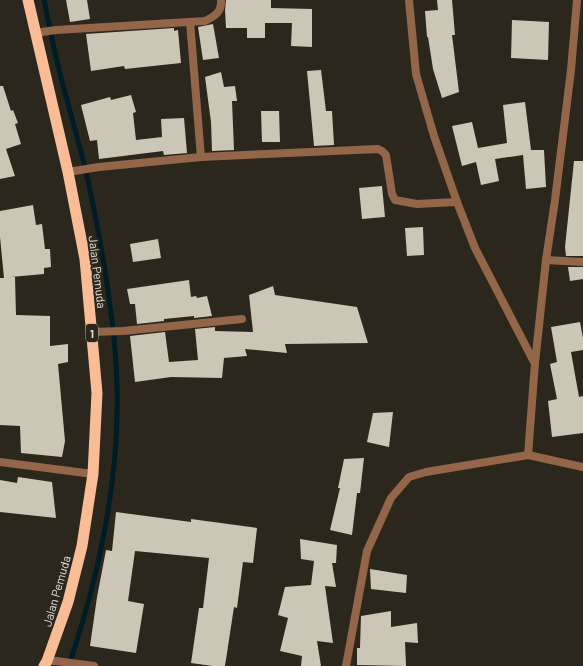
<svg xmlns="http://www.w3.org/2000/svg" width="583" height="666" font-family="Barlow,sans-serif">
	<rect width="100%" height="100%" fill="#2c271c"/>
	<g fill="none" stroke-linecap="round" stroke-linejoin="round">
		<path stroke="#001d27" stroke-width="5" d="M44 0C50 30 56 60 64 89 73 123 83 156 90 190 103 253 115 320 117 384 120 478 100 571 71 659L68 663"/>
	</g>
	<g fill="#ccc6b7">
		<path d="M66 0H87L90 19 70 22Z"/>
		<path d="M226 0H271V8L312 9V47L291 46 292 23H265V38H247V28H226L225 10Z"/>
		<path d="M437 0H452L455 35H452L459 92 442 98 433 69 428 37H427L425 11 438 10Z"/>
		<path d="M512 20 549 22 548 60 511 58Z"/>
		<path d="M213 24 219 58 203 60 198 27Z"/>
		<path d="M174 28V31L178 30 181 63 125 69 124 66 91 71 86 34Z"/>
		<path d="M321 70 326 111H332L334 145 314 146 307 71Z"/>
		<path d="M221 72 224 87 235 86 237 101H232L234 150 212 151 211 122 205 77Z"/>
		<path d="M0 86H3L11 111 13 110 18 123 15 124 21 144 6 149 15 176 0 179Z"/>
		<path d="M131 95 136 112 133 113 136 140 162 137 161 119 184 118 187 153 164 155 163 151 99 159 97 140 90 141 81 105 110 97 111 100Z"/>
		<path d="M525 102 531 150H544L546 187 526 189 523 155 495 159 499 181 481 185 476 162 462 166 452 126 472 122 478 148 507 143 503 105Z"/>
		<path d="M261 111H279L280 142H262Z"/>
		<path d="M574 161H583V256H566L565 247Z"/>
		<path d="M382 186 385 217 362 219 359 188Z"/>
		<path d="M33 205 36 225 42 224 45 249H50L51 267 44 268V274L11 277H15L16 315 50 316V346L68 344V362L58 364 65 441 62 457 21 453 20 426 0 425V278H4L0 237V211Z"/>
		<path d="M423 227 424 255 407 256 405 228Z"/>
		<path d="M158 239 161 258 133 262 130 244Z"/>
		<path d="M568 267H583V279L570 281Z"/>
		<path d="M189 280 191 297 196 296 197 298 207 296 212 316 194 318V316L164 319V321L137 324 135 304H130L127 289Z"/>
		<path d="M273 286 275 295 357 307 368 343 285 344 287 353 245 349 247 356 224 358 222 378 171 377 135 382 130 336 165 332 169 362 198 360 195 329 215 327V331L253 332 249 295Z"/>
		<path d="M580 322 583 338V350L571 352 579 397 583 396V433L552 437 548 401 557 399 550 364 557 362 551 327Z"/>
		<path d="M393 412 389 447 367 442 373 413Z"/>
		<path d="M364 458 360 493H357L352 535 330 530 340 488H338L344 459Z"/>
		<path d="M18 477 52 482 56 518 0 512V480L17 483Z"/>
		<path d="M116 512 191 522V519L257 528 253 563 243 562 237 608 234 607 225 666H213L191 663 199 608H203L209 558 135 551 128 601 144 604 136 653 90 646 97 597 106 550 112 551Z"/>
		<path d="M300 539 337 545 336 563H332L336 587 325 586 333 643 317 641 321 666H301L302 656 280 651 288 618 278 615 285 587 311 585 314 561 301 559Z"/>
		<path d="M370 569 407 575 406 593 371 589Z"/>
		<path d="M391 611V627L417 623 418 643 405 642 406 666 357 665V648H360L361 616Z"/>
	</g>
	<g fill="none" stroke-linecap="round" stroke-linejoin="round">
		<g stroke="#946649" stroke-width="8">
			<path d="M409 0 416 74 434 136 457 202 475 248 534 362"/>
			<path d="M190 22 201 157"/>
			<path d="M35 33 56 30 205 21C215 16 222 12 221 0"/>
			<path d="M68 172 99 167 201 157 378 149 382 151 386 155 392 194 395 200 417 204 457 202"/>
			<path d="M546 260 583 262"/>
			<path d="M92 332 123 331 242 319"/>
			<path d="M528 455 583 467"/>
			<path d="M0 462 93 474"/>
			<path d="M47 661H56L94 666"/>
			<path d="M346 666 367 551 391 498 409 477 426 472 528 455 535 363 546 260 555 200 571 70 577 0"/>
		</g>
		<path stroke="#f8bc96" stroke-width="11" d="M28 0 68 172 85 259 97 393 93 474 82 546 68 602 47 661 44 666"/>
	</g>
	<g text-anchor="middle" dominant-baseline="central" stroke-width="4" stroke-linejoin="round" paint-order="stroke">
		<rect fill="#2c271c" stroke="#aaa69e" stroke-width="1" x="86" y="324" width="12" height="18" rx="3"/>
		<g font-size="11" font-weight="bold" fill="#e0ddd6">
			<text x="92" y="333">1</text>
		</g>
		<g font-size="12" fill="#e0ddd6" stroke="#2c271c">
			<text transform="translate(98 272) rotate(83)">Jalan Pemuda</text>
			<text transform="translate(56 591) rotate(-74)">Jalan Pemuda</text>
		</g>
	</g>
</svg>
